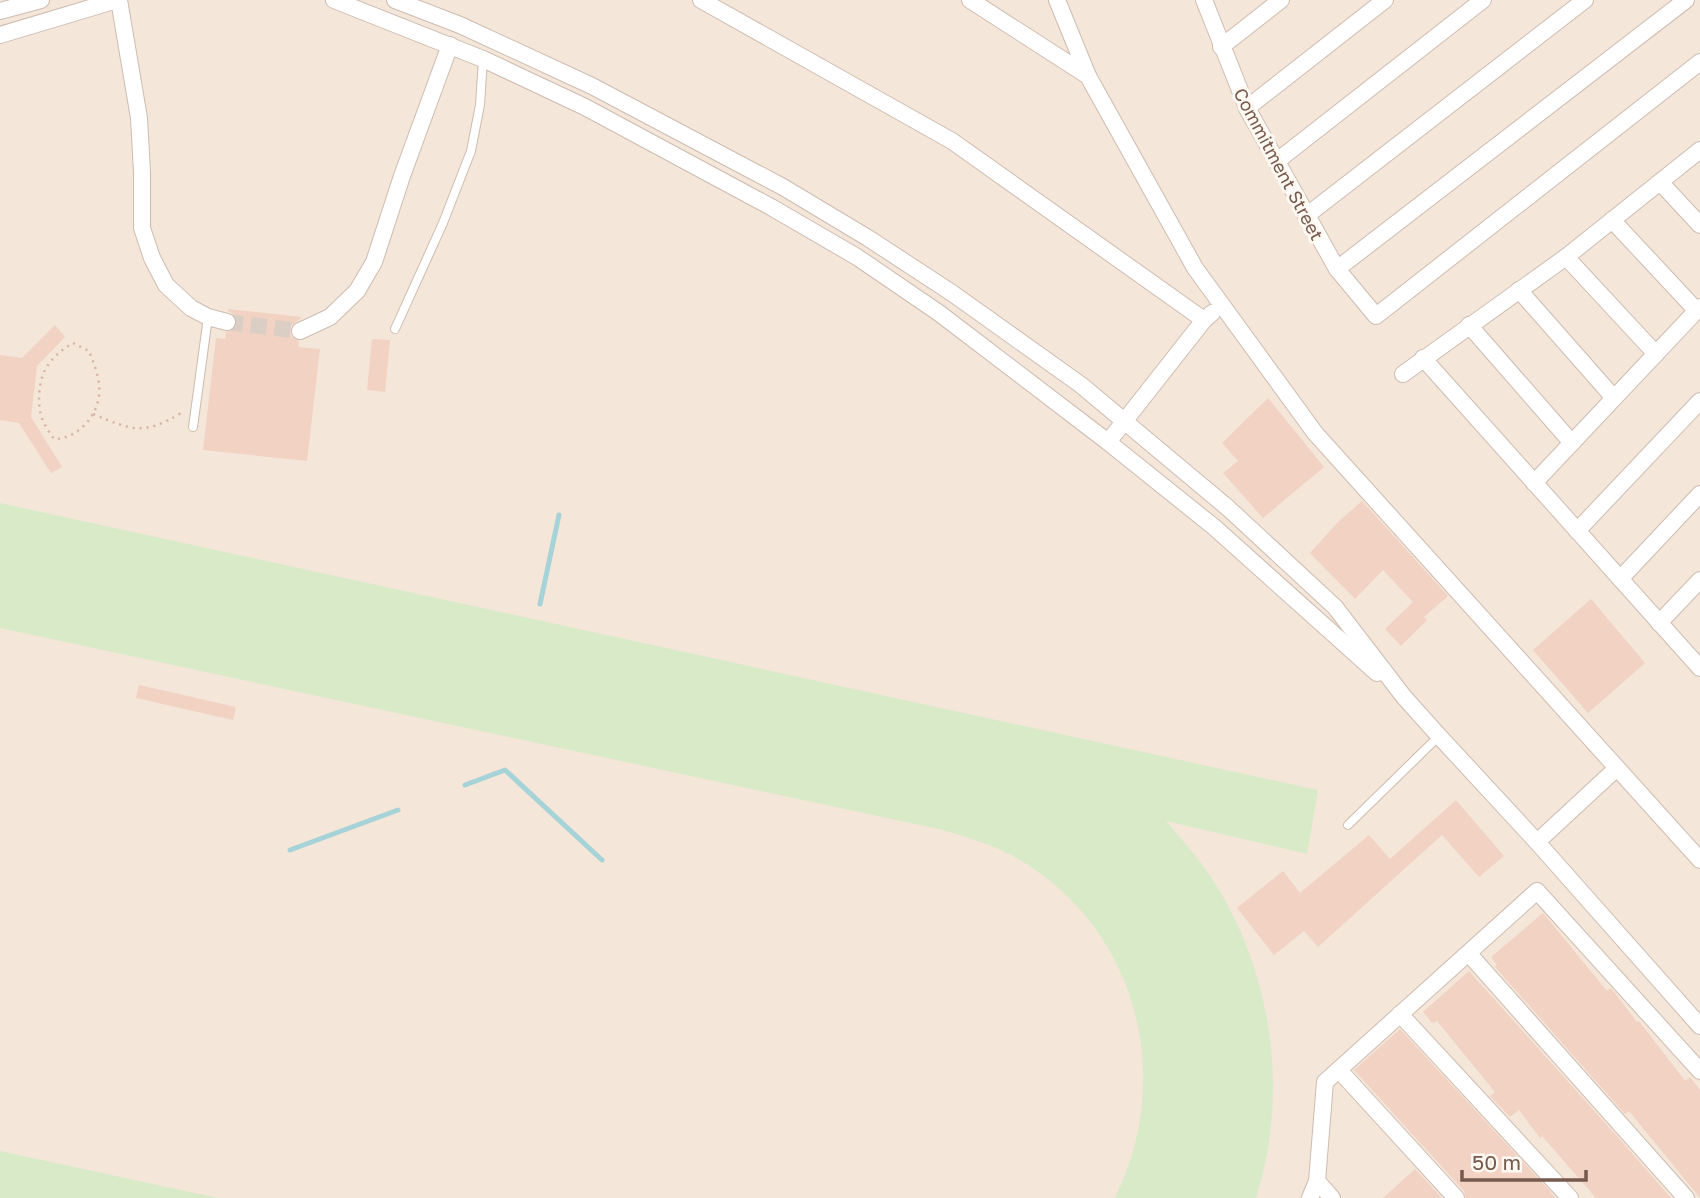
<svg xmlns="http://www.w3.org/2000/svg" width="1700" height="1198" font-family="'Golos Text',sans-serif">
	<rect width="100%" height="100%" fill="#fcf4eb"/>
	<rect fill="#f4e6d9" x="0" y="0" width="1700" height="1198"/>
	<g fill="#d9eac9">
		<path d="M0 503 1318 790 1307 854 1166 821C1186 844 1206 867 1221 893 1274 985 1288 1097 1256 1198H1115C1176 1074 1136 924 1013 856 990 844 967 837 943 830L0 628Z"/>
		<path d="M0 1151 218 1198H0Z"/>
	</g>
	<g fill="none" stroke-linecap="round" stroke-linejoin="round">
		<g stroke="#a6d3d7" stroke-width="5">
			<path d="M540 604 559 515"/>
			<path d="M465 785 505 770 602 860"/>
			<path d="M290 850 398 810"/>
		</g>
	</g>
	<g fill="#f1d2c3">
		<path d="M228 309 302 317 291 326 290 331 291 336 299 341 298 347 320 349 307 461 203 450 216 338 225 339 226 332 234 330 237 324 235 315 228 311Z"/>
		<path d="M55 325 65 337 37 366 31 417 62 467 51 473 19 423 0 420V355L22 358Z"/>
		<path d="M372 339 390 340 385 392 367 390Z"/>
		<path d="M1268 398 1324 467 1263 518 1223 473 1238 461 1222 443Z"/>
		<path d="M1362 501 1448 596 1424 617 1427 620 1401 646 1385 629 1413 602 1383 570 1355 599 1310 553 1338 522Z"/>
		<path d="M1591 599 1645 663 1588 713 1533 650Z"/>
		<path d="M139 685 236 707 233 720 136 698Z"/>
		<path d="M1456 800 1504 856 1479 877 1442 835 1318 947 1304 931 1274 955 1237 908 1283 871 1300 893 1369 835 1390 859Z"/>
		<path d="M1543 913 1607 991 1611 988 1637 1022 1639 1021 1685 1081 1690 1077 1700 1090V1198L1629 1111 1625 1114 1495 967 1497 965 1491 957Z"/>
		<path d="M1469 971 1623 1143 1671 1198H1596L1542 1136 1540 1138 1519 1110 1510 1117 1490 1096 1495 1092 1437 1021 1432 1023 1423 1012Z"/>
		<path d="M1400 1029 1549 1190 1555 1198H1466L1464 1191 1354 1070Z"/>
		<path d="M1415 1169 1442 1198H1383Z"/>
	</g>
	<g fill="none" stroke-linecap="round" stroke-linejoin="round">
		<path stroke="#dbcec4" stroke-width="16" stroke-dasharray="16 8" stroke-linecap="butt" d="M227 322 300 331"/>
		<defs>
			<g id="lane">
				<path d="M395 329 443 223 471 151 480 105 483 59"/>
				<path d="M193 427 208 317"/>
				<path d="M1348 825 1439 736"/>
			</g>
			<g id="street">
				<path d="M119 0 139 118 142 172V228L152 258 166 285 191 308 208 317 227 322"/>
				<path d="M334 0 483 59 585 107 771 207 857 257 939 313 1108 442 1214 527 1377 673"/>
				<path d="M395 0 460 25 592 86 783 187 868 238 952 293 1081 385 1228 508 1335 607 1404 697 1439 736 1537 842 1700 1026"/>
				<path d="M701 0 952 141 1204 320"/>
				<path d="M970 0 1088 76 1195 268 1315 433 1700 860"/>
				<path d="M1057 0 1088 76"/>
				<path d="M1204 0 1247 108 1337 269 1376 316 1700 62"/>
				<path d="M0 11 41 0"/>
				<path d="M0 35 117 0"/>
				<path d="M1221 47 1281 0"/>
				<path d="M1247 108 1385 0"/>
				<path d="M1277 161 1483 0"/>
				<path d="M1660 182 1700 225"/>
				<path d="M1306 216 1585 0"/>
				<path d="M1612 220 1697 311"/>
				<path d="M1566 257 1656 354"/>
				<path d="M1337 269 1686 0"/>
				<path d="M1519 290 1614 398"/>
				<path d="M1469 325 1572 443"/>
				<path d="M300 331 330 317 357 291 374 262 402 176 450 45"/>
				<path d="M1423 358 1700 668"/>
				<path d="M1403 374 1566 257 1700 150"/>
				<path d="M1108 442 1204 320 1212 313"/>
				<path d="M1534 483 1700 307"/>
				<path d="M1577 531 1700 401"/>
				<path d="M1620 579 1700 494"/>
				<path d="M1659 623 1700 580"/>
				<path d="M1537 842 1617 768"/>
				<path d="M1469 954 1686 1198"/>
				<path d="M1400 1014 1570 1198"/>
				<path d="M1339 1070 1456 1198"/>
				<path d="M1317 1181 1332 1198"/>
				<path d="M1310 1198 1317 1181 1325 1082 1537 891 1700 1071"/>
			</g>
		</defs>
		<use href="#lane" stroke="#cebcb0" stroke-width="10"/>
		<use href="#street" stroke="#cebcb0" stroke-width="18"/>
		<g stroke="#d6b5a6" stroke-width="2.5" stroke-dasharray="2 5" stroke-linecap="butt">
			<path d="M73 343 89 351C94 364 101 380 99 395 97 417 77 439 54 439 49 432 43 423 41 415 37 401 39 377 48 365 54 356 63 349 73 343Z"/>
			<path d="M93 414C132 430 143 436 181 413"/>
		</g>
		<use href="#lane" stroke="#fff" stroke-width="8"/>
		<use href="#street" stroke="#fff" stroke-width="16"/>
	</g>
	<g text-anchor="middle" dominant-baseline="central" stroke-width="6" stroke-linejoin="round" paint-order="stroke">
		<g font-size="18" fill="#775a4e" stroke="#fef8f2">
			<text transform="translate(1279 164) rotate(62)">Commitment Street</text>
		</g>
	</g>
	<path d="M1462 1170v10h124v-10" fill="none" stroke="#775a4e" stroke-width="3.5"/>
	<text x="1472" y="1170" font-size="21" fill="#775a4e" stroke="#fef8f2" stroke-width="5" paint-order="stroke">50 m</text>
</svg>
